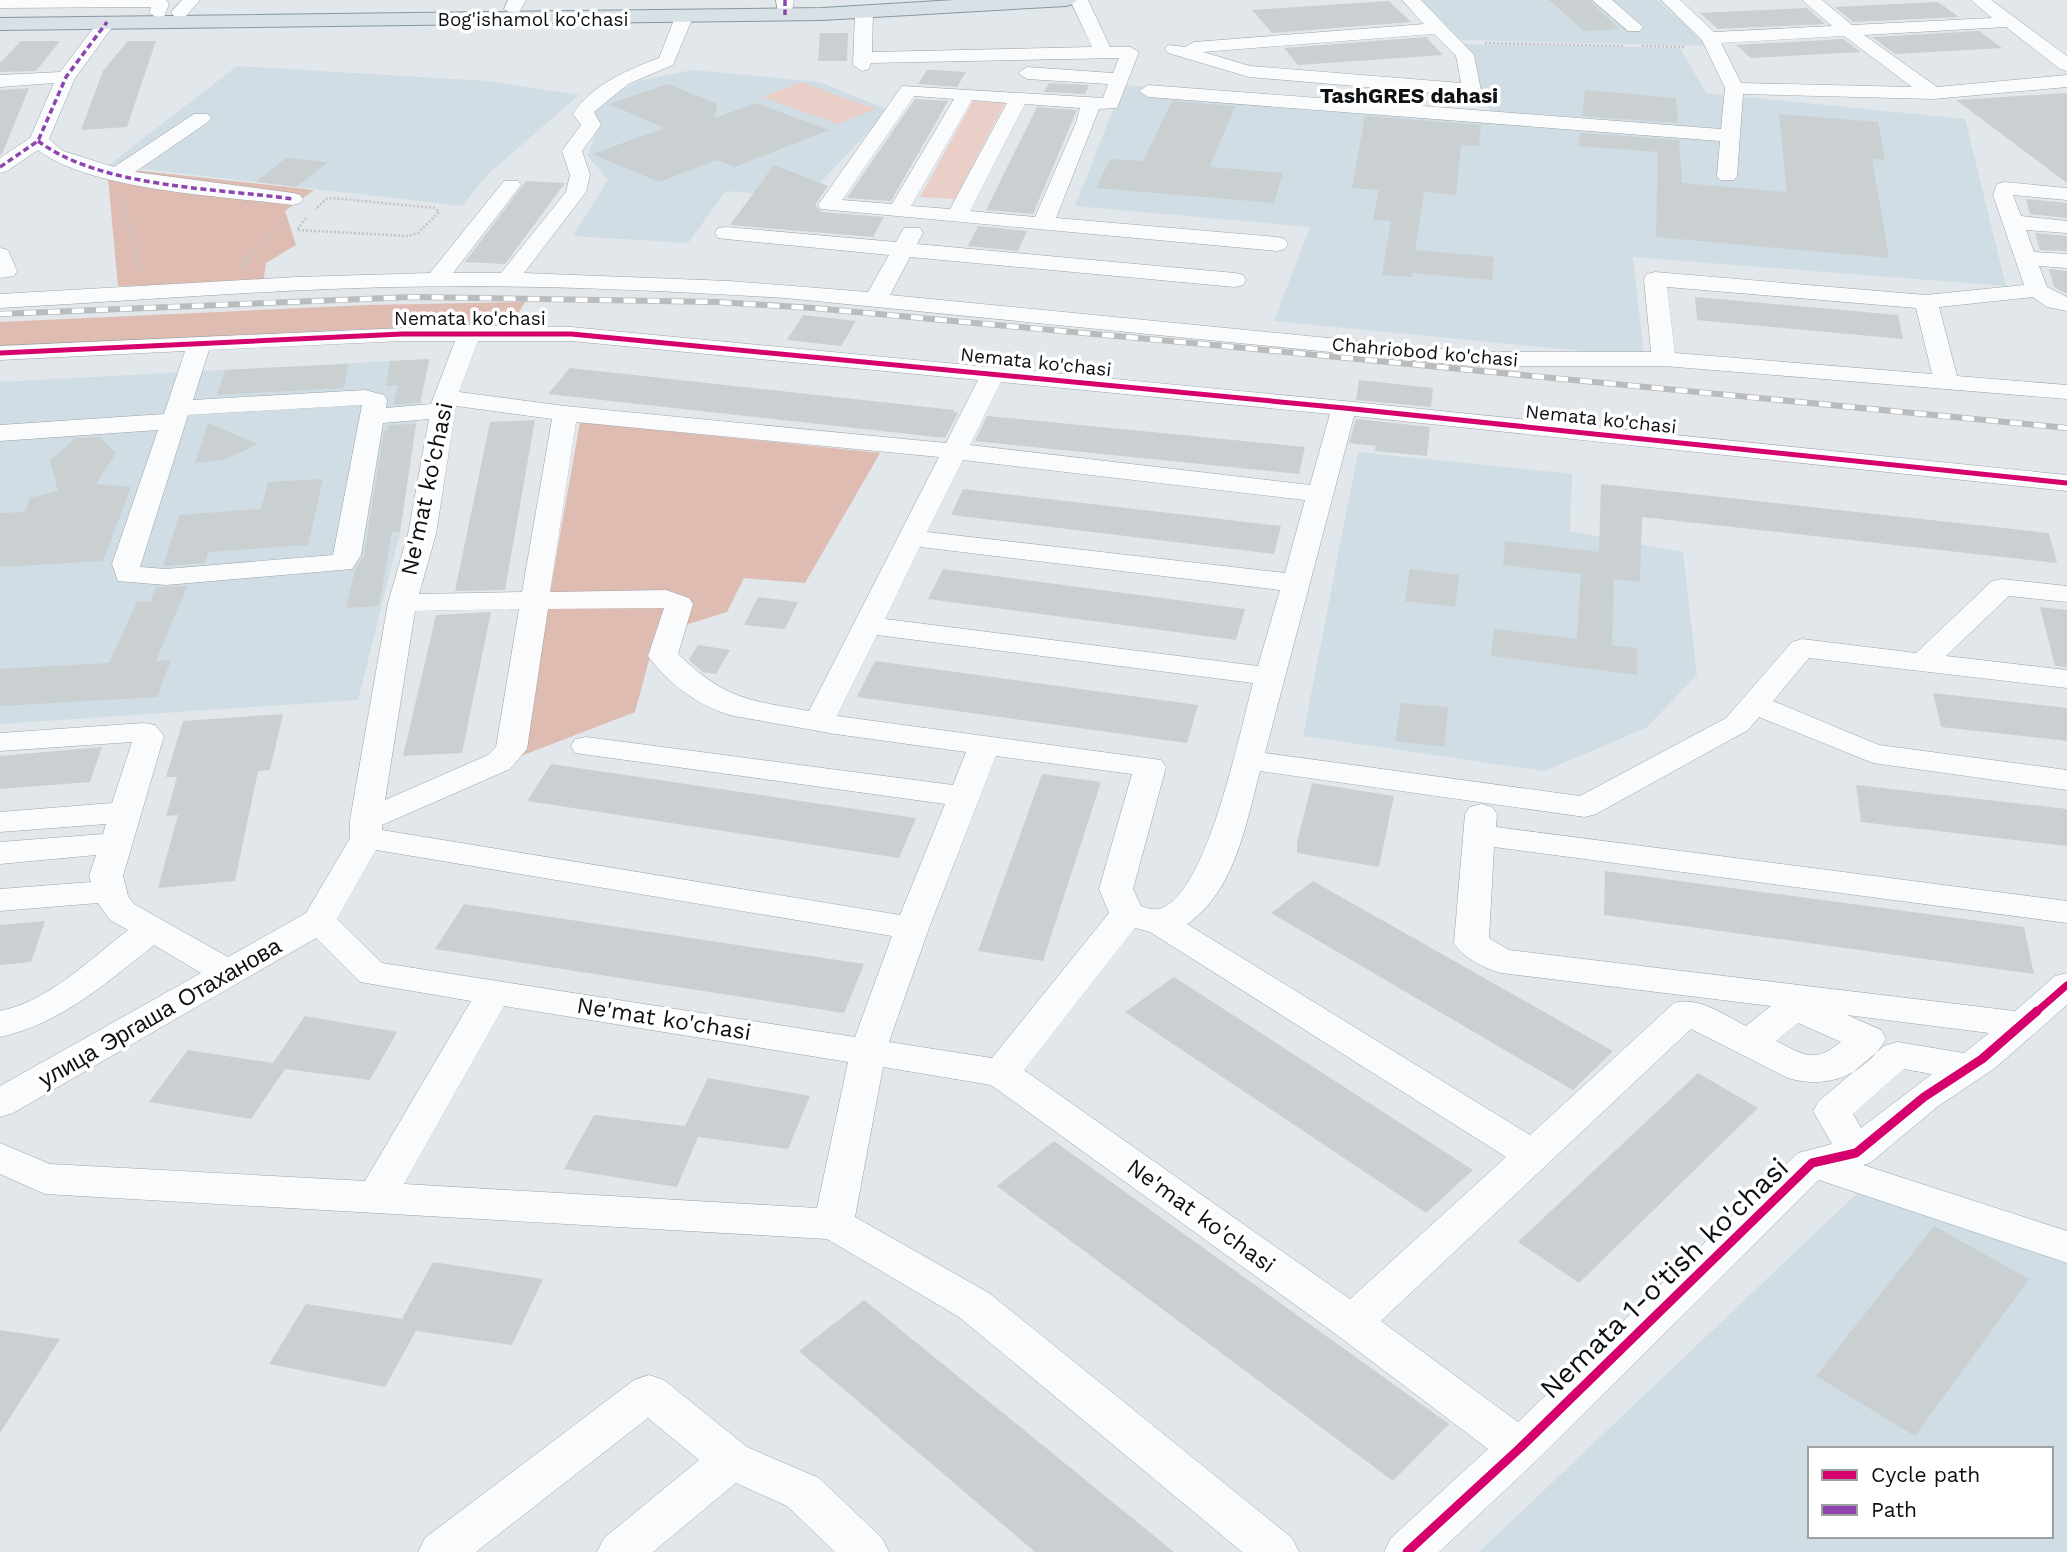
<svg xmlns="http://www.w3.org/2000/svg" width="2067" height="1552" font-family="'Work Sans',sans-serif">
	<rect width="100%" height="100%" fill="#e1e7eb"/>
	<g fill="#d0dde5" fill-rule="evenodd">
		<path d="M1421 0H1657L1700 37 1706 46 1461 40Z"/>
		<path d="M1463 44 1680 48 1706 93 1965 119 2006 286 1633 257 1644 357 1274 321 1310 227 1075 206 1123 85 1491 112Z"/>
		<path d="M237 66 486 81 579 95 487 175 462 206 109 165Z"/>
		<path d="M692 70 820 82 889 110 817 186 792 196 726 191 688 243 573 236 608 180 588 156 596 131 592 105 639 81Z"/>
		<path d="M430 359 415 429 400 532 358 700 0 724V382Z"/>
		<path d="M1358 452 1572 474 1570 531 1683 552 1697 675 1646 728 1544 771 1303 736Z"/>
		<path d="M1869 1182 2067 1252V1552H1479ZM1810 1449H2051V1536H1810Z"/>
	</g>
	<g fill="#e9cfc7">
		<path d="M801 82 876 109 838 124 763 97Z"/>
		<path d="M973 101 1005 103 955 199 920 197Z"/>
	</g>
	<g fill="#dfbcb1">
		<path d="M107 167 314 190 285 211 296 245 266 263 263 284 118 286Z"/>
		<path d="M525 302 510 327 361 329 0 347V322L368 305Z"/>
		<path d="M580 422 880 453 805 583 744 578 727 612 656 634 635 712 521 756Z"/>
	</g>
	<g fill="#cacfd2">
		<path d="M1549 0H1589L1619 29 1584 31Z"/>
		<path d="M1389 1 1411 22 1272 33 1252 10Z"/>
		<path d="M1938 2 1959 17 1853 22 1835 7Z"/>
		<path d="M1807 8 1825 24 1718 29 1700 13Z"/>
		<path d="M1979 31 2002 48 1895 54 1872 37Z"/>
		<path d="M820 33H848L847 61H818Z"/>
		<path d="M1426 37 1443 55 1298 65 1284 48Z"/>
		<path d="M1843 39 1861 52 1751 58 1736 45Z"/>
		<path d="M21 41H60L36 71 0 72V63Z"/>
		<path d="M128 41H156L127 127 81 130 103 71Z"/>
		<path d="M927 70H934L966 72 957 87 918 84Z"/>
		<path d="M1049 83 1089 85 1085 94 1044 92Z"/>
		<path d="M668 84 717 104 715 118 756 103 829 130 735 167 717 160 659 182 592 154 665 128 609 104Z"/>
		<path d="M29 88 2 154 0 155V90Z"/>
		<path d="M1585 90 1676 98 1678 123 1582 116Z"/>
		<path d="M2067 93V183L1956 100Z"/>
		<path d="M915 99 948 101 891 201 847 198Z"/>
		<path d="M1172 101 1235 106 1210 167 1283 173 1274 203 1096 188 1110 159 1143 161Z"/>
		<path d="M1037 107 1077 110 1033 214 986 210Z"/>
		<path d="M1779 114 1878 122 1885 160 1872 159 1889 258 1656 237 1658 152 1578 146 1580 133 1679 140 1682 183 1787 192Z"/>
		<path d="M1365 116 1481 125 1479 146 1461 145 1456 195 1424 192 1415 250 1494 257 1492 280 1412 273V277L1382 275 1391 221 1373 220 1379 190 1352 188Z"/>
		<path d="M286 158 328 162 296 187 256 182Z"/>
		<path d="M774 165 828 186 815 205 821 212 884 217 873 237 730 225Z"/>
		<path d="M526 181 565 183 505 264 465 262Z"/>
		<path d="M2026 199 2067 203V218L2030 214Z"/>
		<path d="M978 226 1027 231 1018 251 968 246Z"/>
		<path d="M2035 233 2067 236V251L2040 250Z"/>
		<path d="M2049 269 2067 271V294L2054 287Z"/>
		<path d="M1695 297 1898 315 1903 339 1697 320Z"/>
		<path d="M803 315 856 321 841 346 787 340Z"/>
		<path d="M429 359 420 402 393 405 398 385 386 386 390 361Z"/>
		<path d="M349 364 344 388 217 395 225 370Z"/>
		<path d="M570 368 954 410 953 412 958 413 945 438 548 394Z"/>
		<path d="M1359 380 1433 388 1431 407 1356 400Z"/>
		<path d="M987 416 1305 447 1299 474 975 441Z"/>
		<path d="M1356 419 1430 427 1427 456 1375 451 1376 446 1349 443Z"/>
		<path d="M535 420 505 590 455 591 490 422Z"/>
		<path d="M208 423 258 444 227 459 195 463Z"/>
		<path d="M416 424 400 532H392L379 606 346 608 355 570 364 555 384 431H387L389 425Z"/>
		<path d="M100 437 116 453 96 484 131 487 103 561 0 567V513L25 512 30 498 58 491 50 460 76 438Z"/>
		<path d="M323 479 308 545 208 552 205 563 163 566 179 515 261 509 268 482Z"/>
		<path d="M1601 484 2049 533 2057 563 1642 517 1640 582 1614 579 1612 645 1637 648V675L1491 656 1494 629 1577 639 1581 574 1503 565 1505 541 1599 552Z"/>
		<path d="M963 489 1281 526 1274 554 951 515Z"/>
		<path d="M943 569 1245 609 1236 640 928 599Z"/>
		<path d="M1410 569 1459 575 1455 607 1405 601Z"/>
		<path d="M187 586 156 661 171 660 157 697 0 706V669L109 663 137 602H151L156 587Z"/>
		<path d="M758 597 798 602 785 629 744 625Z"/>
		<path d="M2040 607 2067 610V667L2055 666Z"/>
		<path d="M491 612 462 753 403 756 436 615Z"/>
		<path d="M698 645 730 650 716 674 703 672 689 660Z"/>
		<path d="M875 661 1198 705 1187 743 857 697Z"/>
		<path d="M1933 693 2067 708V741L1941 727Z"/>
		<path d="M1401 703 1448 707 1444 747 1395 741Z"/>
		<path d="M283 714 270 770 258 771 235 881 158 888 178 815 166 816 177 777H166L183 721Z"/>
		<path d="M102 747 90 782 0 789V756Z"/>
		<path d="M551 764 916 818 899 858 527 801Z"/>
		<path d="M1042 774 1101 782 1043 961 978 951Z"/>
		<path d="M1312 783 1394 796 1379 867 1297 853V842Z"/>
		<path d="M1856 785 2067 809V846L1861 822Z"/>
		<path d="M1605 871 2024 927 2034 974 1604 915Z"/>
		<path d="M1313 881 1613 1051 1573 1090 1271 913Z"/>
		<path d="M464 904 864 964 844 1013 435 949Z"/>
		<path d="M45 921 31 962 0 965V925Z"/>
		<path d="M1174 977 1473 1170 1426 1213 1125 1012Z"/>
		<path d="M305 1016 397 1032 370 1080 285 1069 251 1119 149 1102 188 1050 273 1063Z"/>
		<path d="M1698 1073 1758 1108 1579 1283 1518 1242Z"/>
		<path d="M708 1078 810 1096 788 1149 698 1137 677 1187 564 1169 594 1115 685 1126Z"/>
		<path d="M1054 1141 1449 1424 1393 1481 997 1186Z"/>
		<path d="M1934 1226 2029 1279 1915 1436 1816 1376Z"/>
		<path d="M433 1262 543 1279 512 1345 416 1331 385 1387 269 1364 306 1304 402 1319Z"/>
		<path d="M864 1300 1174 1552H1035L799 1351Z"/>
		<path d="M0 1330 60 1339 0 1433Z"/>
	</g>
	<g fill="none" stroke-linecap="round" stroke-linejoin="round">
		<defs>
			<g id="minor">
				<path d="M0 0H166L169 4 164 17 158 18 149 13 151 7 0 8Z"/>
				<path d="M182 0H200L186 16H174L171 12Z"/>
				<path d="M508 0H526L519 13 513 14 504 9Z"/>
				<path d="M776 0H794L791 19H779Z"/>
				<path d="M1070 0H1088L1110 47H1130L1139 52 1117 108 1099 109 1056 218 1277 237 1285 239 1288 244 1285 249 1277 251 821 209 818 205 902 86 1103 98 1108 84 1027 79 1018 73 1027 67 1113 73 1119 58 871 63 869 69 862 71 853 65 855 13 858 9H870L873 13 872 52 1092 47ZM914 96 954 99 892 204 842 200ZM972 100 1007 103 950 209 911 206ZM1025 104 1080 108 1076 123 1035 217 970 211Z"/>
				<path d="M1402 0H1421L1474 55 1481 90 1479 94 1472 96 1249 77 1168 53 1165 49 1168 45 1185 47 1194 42 1424 24ZM1434 34 1456 56 1461 83 1250 66 1203 52Z"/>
				<path d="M1592 0H1612L1643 27 1640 31H1628Z"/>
				<path d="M1661 0H1680L1714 32 1832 26 1802 0H1822L1852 25 1992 18 1971 0H1991L2067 56V71L2060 69 2006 27 1864 35 1937 87 2067 75V87L1933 99 1743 94 1737 176 1734 180H1720L1717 176 1720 141 1148 97 1139 91 1148 85 1721 129 1725 88 1702 40ZM1844 36 1912 87 1741 83 1721 43Z"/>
				<path d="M684 12 693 17 673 65 628 84 594 112 601 125 582 151 590 175 586 192 524 273 729 281 868 292 889 255 726 239 718 238 715 233 718 228 726 227 896 242 904 228H920L923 233 917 244 1235 273 1243 275 1246 280 1243 285 1235 287 910 257 890 295 1471 352H1651L1644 279 1647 274 1655 272 1926 295 2024 285 1993 195 1997 184 2004 182 2067 188V200L2013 195 2021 216 2067 221V233L2026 230 2034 252 2067 254V268L2039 266 2047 287 2067 297V311L2047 307 2033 297 1939 307 1957 376 2067 385V399L1664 366H1471L785 298C654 290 523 284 393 287 262 290 131 301 0 308V294L297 277 430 273 504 181H518L521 185 453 273H501L566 192 570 175 562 151 581 125 573 114C592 84 628 70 659 58L675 17ZM1667 287 1916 308 1932 374 1675 353Z"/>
				<path d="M107 17 116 22 75 78 49 139 63 151 114 167 194 114H208L211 118 208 122 135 172 293 193 300 195 303 199 300 203 293 205C225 196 91 191 38 150L7 171 0 173V158L30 138 54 83 0 87V75L60 72 101 18Z"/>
				<path d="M0 248 8 250 17 271 14 276 0 278Z"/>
				<path d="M470 325 571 327 1344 401 2067 475V491L1354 416 1265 753 1580 796 1726 718 1792 642 1802 639 1916 653 1992 581 2002 579 2067 586V602L2009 596 1946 656 2067 670V688L1809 658 1773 701 1879 745 2067 770V790L1873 763 1759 717 1748 730 1596 814 1585 817 1260 771C1246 823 1235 892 1187 924L1530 1135 1674 1003C1699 996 1724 1015 1746 1026L1771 1006 1501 973C1484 968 1463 958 1454 943L1465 814 1470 807 1481 804 1492 807 1497 814 1496 827 2067 901V923L1494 847 1489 938 1509 950 2015 1011 2055 976 2067 973V1005L1995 1068 1937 1107 1870 1163 1863 1165 2067 1231V1263L1819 1180 1536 1461 1439 1552H1384L1391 1538 1488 1449 1337 1335 991 1085 883 1067 855 1217 989 1293 1292 1538 1299 1552H1242L959 1317 827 1239 45 1194 0 1174V1143L50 1164 365 1181 471 1001 360 982 316 938 13 1113 0 1117V1086L201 973 154 945C105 984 62 1023 0 1037V1011C49 1001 89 960 128 930L110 920 98 903 0 911V889L91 882 89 876 96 855 0 864V842L103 834 106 824 0 832V812L112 803 132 742 0 751V733L144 723 155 725 164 736 123 876 128 896 134 904 228 957 306 913 350 838V820L388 603 408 534 429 419 383 423 361 555 352 569 166 585 118 581 112 564 158 430 0 441V425L164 414 185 351 0 360V346ZM402 341H455L431 404 386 408 387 400 384 395 365 390 193 400 209 350ZM478 341H571L978 380 946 443 565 406 459 392ZM1001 382 1330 414 1310 485 970 445ZM362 405 333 555 166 569 140 567 188 415ZM456 406 552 419 522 592 419 594 436 534ZM576 422 939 457 809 711C747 700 725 699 678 654L693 604 689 598 666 590 550 592ZM963 460 1305 500 1285 573 927 532ZM920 547 1280 590 1258 666 885 619ZM664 608 648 656C668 684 701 708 734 716L835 734 966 752 953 785 586 737 575 739 571 746 575 753 945 804 900 915 382 830V825L510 769 527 749 548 609ZM519 609 496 747 488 755 385 800 415 611ZM877 635 1253 683C1240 731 1208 890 1162 908 1155 911 1147 908 1141 906L1133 889 1166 767 1161 760 837 716ZM996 756 1132 774 1099 889 1109 913 992 1058 889 1042 929 928ZM376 850 892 936 855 1037 382 963 337 919ZM1135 928 1150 932 1506 1157 1350 1299 1024 1070ZM504 1006 848 1062 817 1208 404 1184ZM1847 1015 1989 1033 1964 1053 1897 1042 1884 1046 1819 1101 1813 1111 1832 1144 1798 1153 1518 1422 1381 1321 1691 1029 1788 1078C1827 1090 1865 1075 1886 1039L1881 1030ZM1798 1023 1841 1042C1814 1064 1805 1055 1776 1041ZM1904 1069 1932 1074 1861 1128 1853 1114Z"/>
				<path d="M649 1375 664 1380 747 1447 819 1478 882 1538 889 1552H835L787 1506 736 1483 653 1552H597L604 1538 699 1460 648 1418 476 1552H418L425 1538 634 1380Z"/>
			</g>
			<path id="major" d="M955 0H1077L1073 4 1066 6 822 20 0 30V18L822 8Z"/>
		</defs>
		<use href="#minor" stroke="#9da2a5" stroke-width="1"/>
		<use href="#major" stroke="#8798a1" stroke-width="2"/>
		<g stroke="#c3c5c8" stroke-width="2.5" stroke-dasharray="2 2" stroke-linecap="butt">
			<path d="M1485 43 1623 46"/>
			<path d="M1642 46 1686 47"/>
			<path d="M122 196 137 260"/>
			<path d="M306 218 297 230 408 236 418 233 439 212 435 208 332 198 326 199 315 210"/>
			<path d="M246 260 286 220"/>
		</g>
		<g stroke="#c3c5c8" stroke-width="3.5" stroke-dasharray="2.5 2.5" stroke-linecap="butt">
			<path d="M137 258 140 273"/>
			<path d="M240 266 248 258"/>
		</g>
		<use href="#minor" fill="#fafbfc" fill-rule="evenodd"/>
		<use href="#major" fill="#d8e1e6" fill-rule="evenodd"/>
		<defs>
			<path id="rail" d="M0 314 412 297 717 302 813 308 1224 346 2067 428"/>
		</defs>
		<use href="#rail" stroke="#b9bbbc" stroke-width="6"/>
		<use href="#rail" stroke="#fff" stroke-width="4.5" stroke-dasharray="12" stroke-linecap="butt"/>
		<g stroke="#8e44ad" stroke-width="3.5" stroke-dasharray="6 3.5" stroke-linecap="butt">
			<path d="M785 0V15"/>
			<path d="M38 141C101 188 216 188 293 199"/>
			<path d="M0 167 38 141 66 77 107 22"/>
		</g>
		<defs>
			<path id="cycleway-far2" d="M0 353 402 334H571L1344 408 2067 483"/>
			<path id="cycleway-far1" d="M2035 1013 2067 985"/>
			<path id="cycleway" d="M1407 1552 1520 1448 1812 1163 1856 1153 1924 1097 1982 1059 2037 1011"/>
		</defs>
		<use href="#cycleway-far2" stroke="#fff" stroke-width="9"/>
		<use href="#cycleway-far1" stroke="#fff" stroke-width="11"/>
		<use href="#cycleway" stroke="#fff" stroke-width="13"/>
		<use href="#cycleway-far2" stroke="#d6006c" stroke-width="5"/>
		<use href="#cycleway-far1" stroke="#d6006c" stroke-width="7"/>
		<use href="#cycleway" stroke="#d6006c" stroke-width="9"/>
	</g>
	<g text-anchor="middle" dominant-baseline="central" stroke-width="7" stroke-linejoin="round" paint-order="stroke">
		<g font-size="19" fill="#0e1114" stroke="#fff">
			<text x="533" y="19">Bog'ishamol ko'chasi</text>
			<text x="470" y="318">Nemata ko'chasi</text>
			<text transform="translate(1425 352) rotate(5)">Chahriobod ko'chasi</text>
			<text transform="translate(1036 362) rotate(6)">Nemata ko'chasi</text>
			<text transform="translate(1601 419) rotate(6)">Nemata ko'chasi</text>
		</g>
		<g font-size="21" font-weight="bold" fill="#0e1114" stroke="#fff">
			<text x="1409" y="95">TashGRES dahasi</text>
		</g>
		<g font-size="23" fill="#0e1114" stroke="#fff">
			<text transform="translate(427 489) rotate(-78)">Ne'mat ko'chasi</text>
			<text transform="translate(160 1013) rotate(-30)">улица Эргаша Отаханова</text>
			<text transform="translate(664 1019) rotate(9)">Ne'mat ko'chasi</text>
			<text transform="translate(1201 1216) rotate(36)">Ne'mat ko'chasi</text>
		</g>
		<g font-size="28" fill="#0e1114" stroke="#fff">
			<text transform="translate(1664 1278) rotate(-44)">Nemata 1-o'tish ko'chasi</text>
		</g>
	</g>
	<rect x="1808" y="1447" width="245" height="91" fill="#ffffff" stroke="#9fa0a1" stroke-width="2"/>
	<rect x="1822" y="1470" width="35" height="10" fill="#d6006c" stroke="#9fa0a1" stroke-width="2"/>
	<text x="1871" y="1482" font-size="21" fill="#0e1114">Cycle path</text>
	<rect x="1822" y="1505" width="35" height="10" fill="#8e44ad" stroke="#9fa0a1" stroke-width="2"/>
	<text x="1871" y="1517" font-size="21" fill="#0e1114">Path</text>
</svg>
